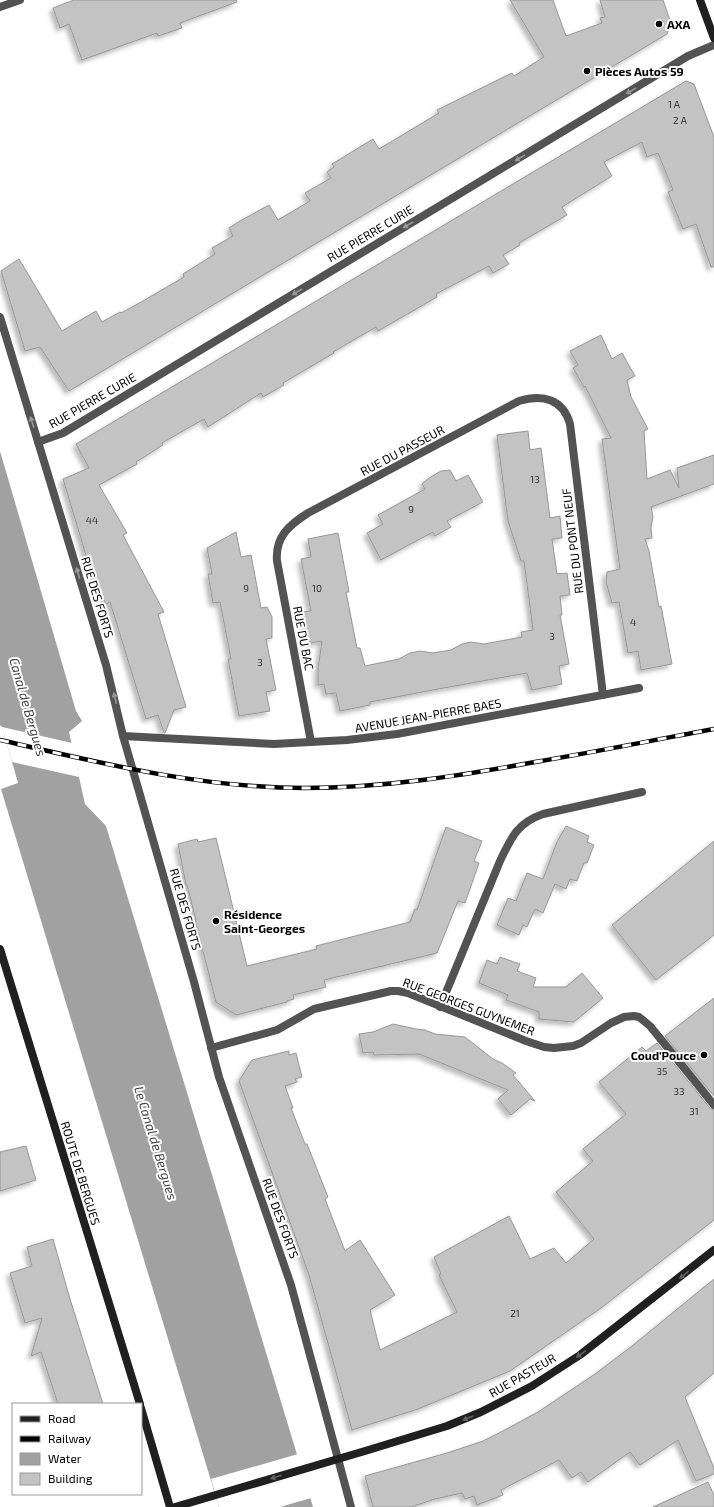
<svg xmlns="http://www.w3.org/2000/svg" width="714" height="1507" font-family="'Exo 2',sans-serif">
	<defs>
		<filter id="shadow"><feDropShadow dx="-3.5" dy="3.5" stdDeviation="2" flood-color="#0004"/></filter>
	</defs>
	<rect width="100%" height="100%" fill="#fff"/>
	<path fill="#a1a1a1" d="M0 451 76 711 82 721 69 732 85 804 106 826 313 1507H219L1 789 18 783 2 727 0 725Z"/>
	<g fill="#fff">
		<path d="M2 727 72 743 79 777 12 762Z"/>
		<path d="M298 1454 311 1498 280 1507H219L211 1479Z"/>
	</g>
	<g fill="#c3c3c3" stroke="#979797" filter="url(#shadow)">
		<path d="M74 0H236L237 2 180 23 182 28 158 36 157 33 82 60 69 24 60 28 53 8Z"/>
		<path d="M510 0H553L566 36 602 23 600 18 605 17 600 0H663L671 23 667 34 69 391 40 347 25 351 1 271 19 259 62 331 96 311 102 322 120 312 121 313 143 301 184 277 183 274 215 254 212 248 233 236 229 228 240 221 269 205 278 220 310 201 305 193 331 178 327 172 334 167 332 164 373 139 379 149 439 113 437 110 512 73 514 76 544 57Z"/>
		<path d="M686 81 694 84 714 137V267H711L696 224 683 229 668 192 673 190 658 153 647 157 642 142 604 162 612 176 562 207 567 215 519 243 520 245 503 255 509 264 493 273 489 266 436 294 437 297 378 331 376 327 333 352 334 353 283 383 284 385 263 397 261 393 208 427 204 419 162 443 163 445 136 462 137 464 99 485 127 533 123 535 164 612 158 614 186 707 174 710 165 733H164L158 715 146 719 110 602 106 604 94 582 63 479 89 468 76 444Z"/>
		<path d="M601 335 612 359 622 353 635 376 627 380 631 397 648 429 644 431 647 479 670 470 679 488 677 468 714 455V484L651 507 653 517 651 528 652 538 645 539 649 551 659 607 661 606 672 664 641 670 638 651 628 653 619 602 612 603 606 582 607 572 620 569 602 439 611 438 585 386 584 387 573 368 578 365 570 351Z"/>
		<path d="M528 431 530 450 541 448 550 518 560 516 562 538 552 539 557 574 567 573 570 595 560 596 562 615H560L569 664 559 666 562 684 532 690 527 673 438 689 370 702V705L340 711 336 693 326 694 324 684 318 685V669L322 641 310 643 306 632 303 612 311 611 301 559 311 557 308 539 338 533 349 592H346L357 648H360L365 666 399 659 410 653 420 651 433 653 451 650 462 644 471 642 484 644 522 637 521 632 533 630 524 561H521L508 521 497 435Z"/>
		<path d="M450 470 456 481 468 475 483 502 447 521 451 527 435 536 433 532 381 560 367 533 383 524 378 515 425 489 422 484 429 478 441 471Z"/>
		<path d="M236 532 241 557 251 555 261 608 267 607 272 617V638L266 639 276 690 266 692 270 711 239 716 228 659H231L220 602 213 603 208 574H212L207 548Z"/>
		<path d="M566 826 589 836 587 842 594 845 587 863H584L577 881 570 879 566 889 555 884 543 913 535 909 527 927 523 925 519 935 497 925 508 898 516 901 527 873 543 879 557 842Z"/>
		<path d="M446 827 482 841 474 861 479 863 465 903 458 901 437 953 324 980 326 987 293 995 294 999 287 1001V1002L236 1015 216 1002 195 920H196L187 885H186L178 844 197 839 198 842 216 838 247 966 317 949 316 946 410 922 415 909 417 910Z"/>
		<path d="M714 841V935L656 980 612 925Z"/>
		<path d="M500 957 520 964 517 971 536 978 533 987H566L582 973 603 998 574 1022 539 1019V1012L506 1000 508 995 479 983 487 960 497 964Z"/>
		<path d="M714 998V1096L665 1036Z"/>
		<path d="M393 1024 416 1029 425 1030 435 1034 465 1037 493 1059 502 1063 516 1073 513 1075 535 1101 530 1099 511 1115 498 1099 508 1090 419 1054 374 1055 373 1052 363 1053 359 1034 373 1032Z"/>
		<path d="M657 1043 710 1108 714 1110V1220L601 1308 510 1371 418 1409 352 1430 309 1275 239 1081 252 1060 289 1051V1055L296 1053 302 1077 295 1079 297 1082 285 1086 293 1108H291L305 1144H307L328 1197 325 1199 345 1251 360 1240 395 1295 370 1310 380 1350 457 1312 439 1275 441 1274 434 1257 509 1216 530 1259 554 1248 566 1263 594 1239 556 1192 593 1161 583 1149 626 1114 599 1082 642 1047 646 1051Z"/>
		<path d="M26 1146 36 1180 0 1191V1152Z"/>
		<path d="M53 1239 70 1299 103 1404H58L41 1352 31 1356 42 1318 25 1323 10 1273 32 1266 27 1247Z"/>
		<path d="M714 1279V1373L685 1397 714 1468V1474L696 1481 678 1440 640 1465 630 1452 588 1482 581 1472 572 1478 559 1460 501 1490 503 1495 477 1505 474 1496 465 1499 462 1493 435 1499 411 1507H373L365 1476 447 1453 483 1441 501 1432 538 1412 595 1374 632 1346Z"/>
		<path d="M708 1482 714 1495V1507H653Z"/>
	</g>
	<g fill="none" stroke-linecap="round" stroke-linejoin="round">
		<g stroke="#535353" stroke-width="8">
			<path d="M0 7 20 0"/>
			<path d="M0 317 106 665 123 736 194 982 219 1077 291 1285 351 1507"/>
			<path d="M38 442 63 433 688 56 714 45"/>
			<path d="M123 736 274 744 347 740 397 734 639 688"/>
			<path d="M311 742 277 561C275 537 289 525 308 513L519 401C543 394 563 399 570 424L603 695"/>
			<path d="M440 1007 500 861C511 838 517 823 543 814L642 792"/>
			<path d="M211 1048 277 1030 314 1009 391 991H398L408 993 526 1041 544 1047 554 1048 573 1046 581 1043 611 1023 624 1017 634 1016 639 1017 650 1026 714 1105"/>
		</g>
		<g stroke="#202020" stroke-width="8">
			<path d="M700 0 714 38"/>
			<path d="M0 949 140 1404"/>
			<path d="M141 1408 170 1507"/>
			<path d="M175 1507 365 1451 447 1426 481 1412 532 1386 580 1355 714 1250"/>
		</g>
		<defs>
			<path id="rail" d="M0 740C100 763 201 788 304 788 383 788 459 776 535 762 595 752 654 740 714 729"/>
		</defs>
		<use href="#rail" stroke="#000" stroke-width="4.5"/>
		<use href="#rail" stroke="#fff" stroke-width="3" stroke-dasharray="9" stroke-linecap="butt"/>
	</g>
	<defs><path id="oneway-solid" d="M-6-.8H1V-3.2L6.5 0L1 3.2V.8H-6Z"/></defs>
	<g fill="#989898">
		<use href="#oneway-solid" transform="translate(631 91) rotate(149)"/>
		<use href="#oneway-solid" transform="translate(520 158) rotate(149)"/>
		<use href="#oneway-solid" transform="translate(408 225) rotate(149)"/>
		<use href="#oneway-solid" transform="translate(297 292) rotate(149)"/>
		<use href="#oneway-solid" transform="translate(32 422) rotate(-108)"/>
		<use href="#oneway-solid" transform="translate(78 573) rotate(-107)"/>
		<use href="#oneway-solid" transform="translate(115 698) rotate(-103)"/>
	</g>
	<g fill="#636363">
		<use href="#oneway-solid" transform="translate(684 1275) rotate(141)"/>
		<use href="#oneway-solid" transform="translate(581 1354) rotate(145)"/>
		<use href="#oneway-solid" transform="translate(468 1418) rotate(157)"/>
		<use href="#oneway-solid" transform="translate(276 1477) rotate(163)"/>
	</g>
	<g fill="#000" stroke="#fff" stroke-width="1.5">
		<circle cx="659" cy="24" r="4"/>
		<circle cx="587" cy="71" r="4"/>
		<circle cx="216" cy="921" r="4"/>
		<circle cx="704" cy="1055" r="4"/>
	</g>
	<g text-anchor="middle" dominant-baseline="central" stroke-width="4" stroke-linejoin="round" paint-order="stroke">
		<g font-size="10" fill="#313131">
			<text x="674" y="104">1 A</text>
			<text x="680" y="120">2 A</text>
			<text x="535" y="479">13</text>
			<text x="411" y="509">9</text>
			<text x="92" y="520">44</text>
			<text x="246" y="588">9</text>
			<text x="317" y="588">10</text>
			<text x="633" y="622">4</text>
			<text x="552" y="636">3</text>
			<text x="260" y="662">3</text>
			<text x="662" y="1071">35</text>
			<text x="679" y="1091">33</text>
			<text x="694" y="1111">31</text>
			<text x="515" y="1313">21</text>
		</g>
		<g font-size="12" font-weight="bold" fill="#000" stroke="#fff" text-anchor="start">
			<text x="667" y="24">AXA</text>
			<text x="595" y="71">Pièces Autos 59</text>
			<text x="224" y="914">Résidence<tspan x="224" dy="14">Saint-Georges</tspan></text>
			<text x="696" y="1055" text-anchor="end">Coud'Pouce</text>
		</g>
		<g font-size="12" fill="#000" stroke="#fff">
			<text transform="translate(370 233) rotate(-31)">RUE PIERRE CURIE</text>
			<text transform="translate(92 400) rotate(-30)">RUE PIERRE CURIE</text>
			<text transform="translate(402 450) rotate(-28)">RUE DU PASSEUR</text>
			<text transform="translate(572 541) rotate(-97)">RUE DU PONT NEUF</text>
			<text transform="translate(98 597) rotate(73)">RUE DES FORTS</text>
			<text transform="translate(304 638) rotate(79)">RUE DU BAC</text>
			<text transform="translate(428 715) rotate(-10)">AVENUE JEAN-PIERRE BAES</text>
			<text transform="translate(186 909) rotate(74)">RUE DES FORTS</text>
			<text transform="translate(469 1006) rotate(21)">RUE GEORGES GUYNEMER</text>
			<text transform="translate(81 1173) rotate(73)">ROUTE DE BERGUES</text>
			<text transform="translate(281 1218) rotate(70)">RUE DES FORTS</text>
			<text transform="translate(522 1375) rotate(-30)">RUE PASTEUR</text>
		</g>
		<g font-size="13" font-style="italic" fill="#424242" stroke="#fff">
			<text transform="translate(28 707) rotate(74)">Canal de Bergues</text>
			<text transform="translate(156 1143) rotate(73)">Le Canal de Bergues</text>
		</g>
	</g>
	<rect x="12" y="1403" width="130" height="92" fill="#ffffff" stroke="#999999"/>
	<rect x="20" y="1416" width="20" height="6" fill="#202020" stroke="#999999"/>
	<text x="48" y="1423" font-size="12" fill="#000000">Road</text>
	<rect x="20" y="1436" width="20" height="6" fill="#000000" stroke="#999999"/>
	<text x="48" y="1443" font-size="12" fill="#000000">Railway</text>
	<rect x="20" y="1453" width="20" height="12" fill="#a1a1a1" stroke="#999999"/>
	<text x="48" y="1463" font-size="12" fill="#000000">Water</text>
	<rect x="20" y="1473" width="20" height="12" fill="#c3c3c3" stroke="#999999"/>
	<text x="48" y="1483" font-size="12" fill="#000000">Building</text>
</svg>
